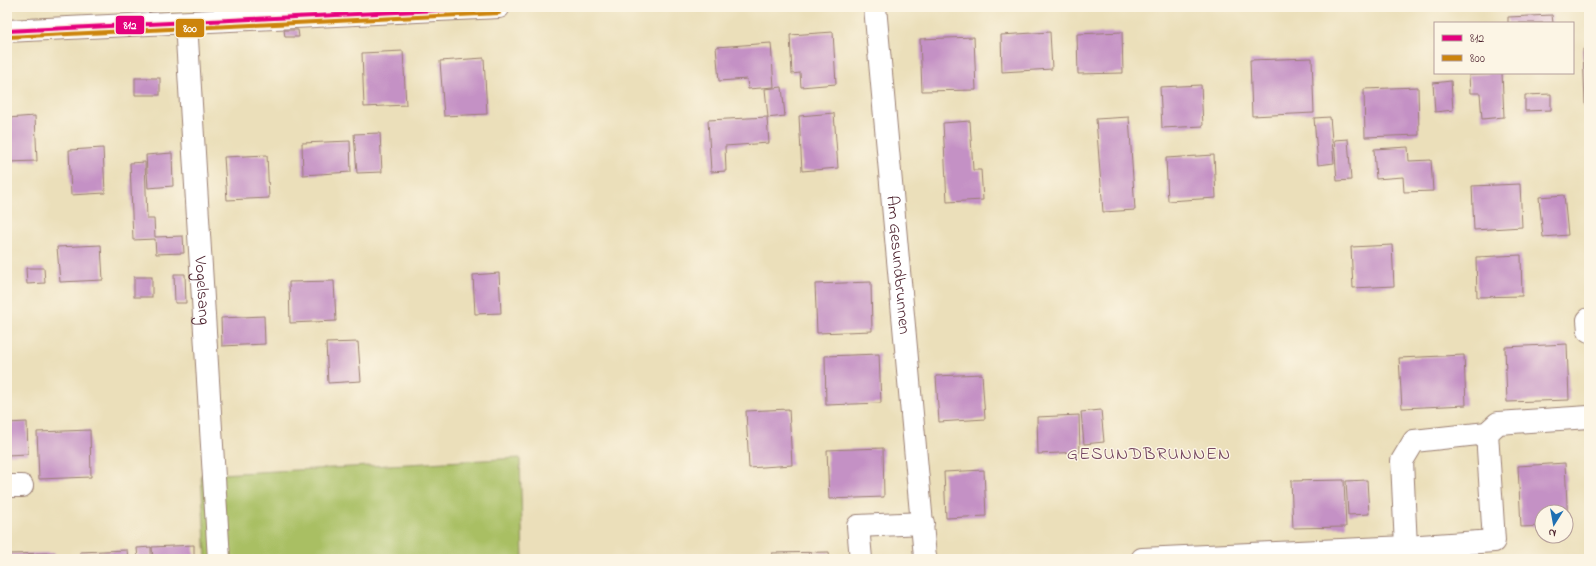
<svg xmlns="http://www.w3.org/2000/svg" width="1596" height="566" font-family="'Indie Flower',sans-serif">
	<rect width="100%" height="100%" fill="#fcf5e5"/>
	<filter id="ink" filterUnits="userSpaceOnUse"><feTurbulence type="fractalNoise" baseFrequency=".025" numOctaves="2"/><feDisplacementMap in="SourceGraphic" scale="8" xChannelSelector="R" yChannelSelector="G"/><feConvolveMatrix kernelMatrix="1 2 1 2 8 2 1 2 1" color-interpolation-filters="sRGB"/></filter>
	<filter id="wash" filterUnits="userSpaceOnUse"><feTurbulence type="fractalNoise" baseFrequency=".012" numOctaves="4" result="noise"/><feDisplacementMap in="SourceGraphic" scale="16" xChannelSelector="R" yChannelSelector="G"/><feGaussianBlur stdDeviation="0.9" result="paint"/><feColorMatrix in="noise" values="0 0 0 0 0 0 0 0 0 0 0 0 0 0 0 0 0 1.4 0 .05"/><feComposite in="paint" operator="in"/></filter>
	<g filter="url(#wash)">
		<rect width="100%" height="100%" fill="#ebdfba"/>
		<path fill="#a9bf63" stroke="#7a6f47" d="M520 458 523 559H206L201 475Z"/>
		<g id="blocks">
			<g fill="#c491c5">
				<path d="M1552 15 1553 23H1508V17Z"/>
				<path d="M284 30H298L299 37H285Z"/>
				<path d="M833 32 836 84 801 87 800 73 792 74 790 35Z"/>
				<path d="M1050 32 1052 69 1002 72 1001 35Z"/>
				<path d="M1122 32 1123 73 1078 74 1077 34Z"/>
				<path d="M974 37 976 90 922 91 920 39Z"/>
				<path d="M771 43 774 87 748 89 747 79 719 81 716 47Z"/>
				<path d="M1589 48V104H1585L1583 49Z"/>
				<path d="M403 51 406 105 364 107 362 53Z"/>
				<path d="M484 58 487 114 444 116 440 61Z"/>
				<path d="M1312 58 1314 113 1252 116 1250 60Z"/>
				<path d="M1502 73 1504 117 1482 119 1480 93H1470L1469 75Z"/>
				<rect x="135" y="78" width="25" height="17"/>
				<path d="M1451 81 1453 110 1435 112 1433 83Z"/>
				<path d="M1201 85 1203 126 1162 128 1160 87Z"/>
				<path d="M782 87 785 116 767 118 769 143 725 146 726 171 711 172 708 120 768 117 765 89Z"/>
				<path d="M1418 87 1419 135 1365 137 1364 89Z"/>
				<path d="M1551 94V110L1525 111V95Z"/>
				<path d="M834 113 838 168 802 171 799 116Z"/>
				<path d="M35 116 37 161 7 162V118Z"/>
				<path d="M1129 117 1135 210 1103 212 1096 119Z"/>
				<path d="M1330 117 1334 163 1318 165 1314 118Z"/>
				<path d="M970 121 973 170H981L983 200 947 202 943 123Z"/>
				<path d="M380 133 382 172 357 173 354 134Z"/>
				<path d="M1348 139 1351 180 1337 181 1334 140Z"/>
				<path d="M350 141 351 172 303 175 302 143Z"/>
				<path d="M1408 147 1409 161 1431 160 1433 191 1404 192 1403 177 1376 179 1374 149Z"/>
				<path d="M103 148 105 193 71 195 69 150Z"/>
				<path d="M172 153 173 186 148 188 146 155Z"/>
				<path d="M267 155 269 198 227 200 224 157Z"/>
				<path d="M1214 155 1216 198 1168 201 1166 158Z"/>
				<path d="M145 162 147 219H154L155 237 183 236 184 253 156 254 155 239 133 240 130 163Z"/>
				<path d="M1520 184 1522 227 1474 230 1472 186Z"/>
				<path d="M1564 195 1568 235 1543 237 1539 197Z"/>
				<path d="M101 245 103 280 60 282 57 247Z"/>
				<path d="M1392 245 1394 286 1353 288 1351 247Z"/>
				<path d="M1521 255 1522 296 1477 297 1476 257Z"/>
				<path d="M26 268H44L45 283 27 284Z"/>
				<path d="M499 273 501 313 475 314 473 275Z"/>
				<path d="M174 274H185L186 303H175Z"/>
				<rect x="134" y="277" width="18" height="20"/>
				<path d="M334 281 336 321 290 323 289 282Z"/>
				<path d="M871 282 872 331 817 333 815 284Z"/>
				<path d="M264 316 265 344 222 346 221 318Z"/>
				<path d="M358 342 361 381 328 383 326 343Z"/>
				<path d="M1567 344 1569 400 1507 402 1505 347Z"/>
				<path d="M879 354 881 403 826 405 825 356Z"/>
				<path d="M1464 355 1466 405 1402 408 1399 358Z"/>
				<path d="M982 374 985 419 939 422 936 376Z"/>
				<path d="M789 409 792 465 749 468 746 411Z"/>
				<path d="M1101 410 1104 442 1084 444 1081 412Z"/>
				<path d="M1079 415 1080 452 1038 454 1037 417Z"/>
				<path d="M27 422 28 454 7 455V423Z"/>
				<path d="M90 430 91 477 39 479 37 432Z"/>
				<path d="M883 448 884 497 829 499 827 450Z"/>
				<path d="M1565 463 1568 525H1566V512H1542V526L1521 527 1518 466Z"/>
				<path d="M984 470 986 516 946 518 944 472Z"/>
				<path d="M1344 480 1346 527 1293 528 1291 481Z"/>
				<path d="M1367 480 1369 514 1348 515 1346 481Z"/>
				<path d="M194 545V559H153L152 547Z"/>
				<path d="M151 547V559H138L137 548Z"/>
				<path d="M127 550 128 559H80V552Z"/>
				<path d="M829 552 830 559H773L772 553Z"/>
				<path d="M55 553V559H7V554Z"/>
			</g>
		</g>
	</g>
	<g filter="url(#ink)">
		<use href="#blocks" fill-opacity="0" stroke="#9a7f72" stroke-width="1"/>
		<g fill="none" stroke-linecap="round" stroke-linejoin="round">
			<defs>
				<g id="minor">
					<path id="s1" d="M875 7 925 557 926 559"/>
					<path id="s2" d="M186 23 219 559"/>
					<path d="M7 31 499 7"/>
					<path d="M1589 319 1588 320 1589 331"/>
					<path d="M7 486H22"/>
					<path d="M1406 547 1402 461 1414 441 1487 433 1498 423 1589 417"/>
					<path d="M861 559 858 526 923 523"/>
					<path d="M1142 559 1406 547 1494 541 1487 433"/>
				</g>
			</defs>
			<use href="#minor" stroke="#9a7f72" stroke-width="24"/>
			<use href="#minor" stroke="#fff" stroke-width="22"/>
			<defs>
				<path id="bus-1" d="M7 31 499 7"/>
				<path id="bus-2" d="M7 37 499 13"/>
			</defs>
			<use href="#bus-1" stroke="#fcf5e5" stroke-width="7"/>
			<use href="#bus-2" stroke="#fcf5e5" stroke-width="7"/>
			<use href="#bus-1" stroke="#e5007d" stroke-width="4"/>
			<use href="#bus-2" stroke="#cc840b" stroke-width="4"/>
		</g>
	</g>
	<g text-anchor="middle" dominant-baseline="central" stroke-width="3" stroke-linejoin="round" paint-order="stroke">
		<g font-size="17" fill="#4a1f2b" stroke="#fcf5e5">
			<text stroke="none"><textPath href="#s1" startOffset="259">Am Gesundbrunnen</textPath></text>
			<text stroke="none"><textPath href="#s2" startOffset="268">Vogelsang</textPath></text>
		</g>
		<g font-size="18" letter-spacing="1" fill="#754761" stroke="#fcf5e5">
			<text x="1149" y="455">GESUNDBRUNNEN</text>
		</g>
	</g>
	<g stroke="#fcf5e5" stroke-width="1.5">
		<rect x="115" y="15" width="30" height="20" rx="4" fill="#e5007d"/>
		<rect x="175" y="18" width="30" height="20" rx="4" fill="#cc840b"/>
	</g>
	<g font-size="11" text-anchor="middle" font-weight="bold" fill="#fff">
		<text x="130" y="29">812</text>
		<text x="190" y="32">800</text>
	</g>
	<rect width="1596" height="566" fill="none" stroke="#fcf5e5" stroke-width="24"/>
	<rect x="1434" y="22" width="140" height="52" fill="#fcf5e5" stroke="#b59f9b"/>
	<rect x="1442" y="35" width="20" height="6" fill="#e5007d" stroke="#b59f9b"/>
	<text x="1470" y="42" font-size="12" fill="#4a1f2b">812</text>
	<rect x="1442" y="55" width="20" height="6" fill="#cc840b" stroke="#b59f9b"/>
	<text x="1470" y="62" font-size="12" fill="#4a1f2b">800</text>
	<g transform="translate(1554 524) rotate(191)"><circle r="19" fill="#fcf5e5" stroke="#b59f9b"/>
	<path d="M0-3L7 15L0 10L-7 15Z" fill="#1f6fb2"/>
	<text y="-6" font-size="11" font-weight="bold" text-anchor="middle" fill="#4a1f2b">N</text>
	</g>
</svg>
